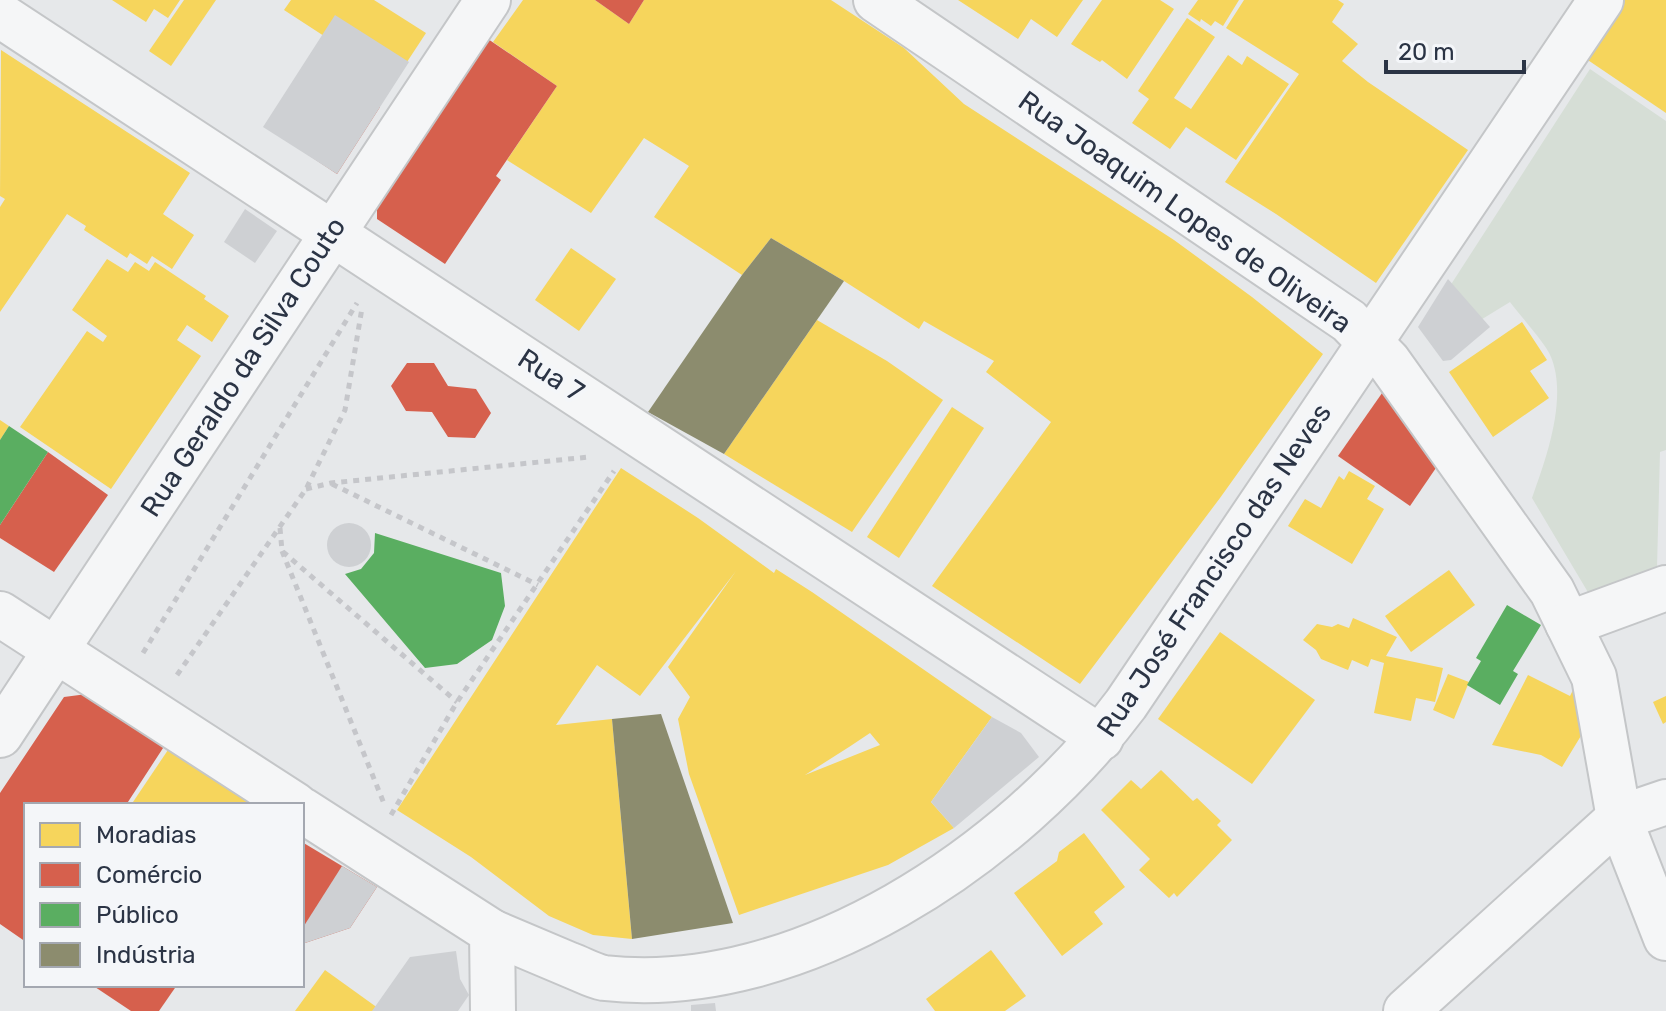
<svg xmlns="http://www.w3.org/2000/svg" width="1666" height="1011" font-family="Rubik,sans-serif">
	<rect width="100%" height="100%" fill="#e6e8ea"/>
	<path fill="#d6ded6" d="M1590 69 1666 121V450L1660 452 1657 568 1592 599 1532 498C1546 459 1568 398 1551 357 1545 342 1520 316 1510 302L1479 321 1450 286Z"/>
	<g fill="#f6d55c" fill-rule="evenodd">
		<path d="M112 0H180L168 18 154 9 146 22Z"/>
		<path d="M184 0H216L171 66 149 51Z"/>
		<path d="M291 0H374L426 33 405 65 335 21 324 36 284 10Z"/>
		<path d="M523 0H595L629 24 644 0H831L904 48 964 104 1174 240 1252 297 1323 354 1220 498 1080 684 932 586 1051 422 986 372 994 361 924 321 919 329 844 281 771 238 742 275 654 217 689 166 644 138 591 213 507 160 557 86 493 42Z"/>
		<path d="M958 0H1083L1057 37 1031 19 1018 39Z"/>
		<path d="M1102 0H1160L1174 9 1127 79 1102 60 1100 62 1071 44Z"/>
		<path d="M1198 0H1239L1223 26 1215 21 1211 26 1201 19 1200 22 1188 14Z"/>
		<path d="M1244 0H1338L1344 4 1332 22 1358 44 1342 61 1368 82 1468 150 1376 283 1276 214 1225 182 1299 74 1226 28Z"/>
		<path d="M1612 0H1666V113L1576 52Z"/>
		<path d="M1187 18 1215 37 1174 98 1191 109 1228 55 1242 65 1247 56 1289 84 1236 160 1186 127 1170 149 1132 123 1149 99 1138 91Z"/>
		<path d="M1 50 190 173 163 214 194 235 172 269 152 256 147 264 130 253 127 258 84 230 86 226 67 214 0 312V207L5 199 0 196Z"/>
		<path d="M571 248 616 279 579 331 535 300Z"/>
		<path d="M107 259 128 272 135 262 149 271 155 262 206 296 204 299 229 316 212 342 187 325 177 340 201 356 111 489 20 427 87 331 103 342 107 336 72 310Z"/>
		<path d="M817 320 887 361 943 400 852 532 724 454Z"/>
		<path d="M1522 322 1547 360 1530 371 1549 398 1493 437 1449 372Z"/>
		<path d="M952 407 984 428 899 558 867 537Z"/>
		<path d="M0 420 9 426 0 440Z"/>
		<path d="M621 468 698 518 774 573 776 569 812 592 992 717 931 802 954 828 888 865 739 915 689 774 678 719 690 697 668 667 736 571 640 696 597 665 556 725 612 719 632 939 593 935 549 916 471 857 397 810ZM870 733 880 745 805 775 849 747Z"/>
		<path d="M1349 471 1375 486 1367 499 1384 509 1352 564 1288 526 1305 499 1321 508 1339 476 1344 480Z"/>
		<path d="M1449 570 1475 605 1411 652 1385 616Z"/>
		<path d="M1353 618 1397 637 1386 656 1443 668 1435 702 1416 698 1411 721 1374 713 1384 663 1371 659 1368 667 1352 660 1348 670 1321 659 1316 650 1303 640 1317 624 1332 627 1338 624 1349 628Z"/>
		<path d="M1220 632 1315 700 1252 784 1158 719Z"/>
		<path d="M1448 674 1469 682 1454 719 1433 710Z"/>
		<path d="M1528 675 1570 696 1578 680 1590 721 1562 767 1541 755 1492 745Z"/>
		<path d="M1666 696V722L1663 724 1653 702Z"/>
		<path d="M170 747 258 805H131Z"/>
		<path d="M1161 770 1193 801 1197 798 1221 821 1217 825 1232 840 1177 897 1174 893 1169 898 1139 870 1150 859 1101 810 1131 780 1141 789Z"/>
		<path d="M1084 833 1125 887 1094 912 1103 924 1062 956 1014 893 1057 861 1059 852Z"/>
		<path d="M991 950 1026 996 1005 1011H935L926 999Z"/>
		<path d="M325 970 382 1011H295Z"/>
	</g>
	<g fill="#d6604d">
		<path d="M595 0H644L629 24Z"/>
		<path d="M488 39 557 86 496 176 501 180 445 264 377 219V207Z"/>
		<path d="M343 82 380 107 337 174 298 148Z"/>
		<path d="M407 363H434L448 386 476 389 491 413 475 438 448 437 432 412 406 411 391 386Z"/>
		<path d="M1387 386 1440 462 1410 506 1338 456Z"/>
		<path d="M48 452 108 495 54 572 0 538V525Z"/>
		<path d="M87 694 165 745 126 805H26V942L0 924V793L64 697Z"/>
		<path d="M302 842 377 887 350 928 302 944Z"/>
		<path d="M92 985H177L159 1011H131Z"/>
	</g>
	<g fill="#5aae61">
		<path d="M9 426 48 452 0 525V440Z"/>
		<path d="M375 533 501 573 505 606 492 640 457 664 425 668 345 574 361 569 374 553Z"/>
		<path d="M1507 605 1541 625 1513 671 1518 674 1500 705 1467 685 1481 661 1476 658Z"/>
	</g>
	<g fill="#8c8c6e">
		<path d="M771 238 844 281 724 454 648 412 742 275Z"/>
		<path d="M661 714 733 923 632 939 612 719Z"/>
	</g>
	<g fill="#ced0d3">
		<path d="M335 15 409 62 337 174 263 127Z"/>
		<path d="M245 209 277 231 255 263 224 242Z"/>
		<path d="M1448 279 1490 327 1451 360 1443 361 1418 327Z"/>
		<circle cx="349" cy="545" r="22"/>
		<path d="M992 717 1021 733 1039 757 954 828 931 802Z"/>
		<path d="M342 866 377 887 350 928 302 944V929Z"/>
		<path d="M456 951 460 979 469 995 458 1011H372L410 957Z"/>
		<path d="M715 1003 716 1011H691V1005Z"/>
	</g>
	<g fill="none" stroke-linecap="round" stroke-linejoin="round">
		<defs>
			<g id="minor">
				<path d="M876 0 1349 321 1388 361 1552 591 1594 677 1619 818 1666 938"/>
				<path d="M0 15 1101 738"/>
				<path d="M1568 624 1666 588"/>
				<path d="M0 735 56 650"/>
				<path d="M492 932C518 943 544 954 570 965 581 969 593 976 604 978 799 1000 1014 854 1126 704L1601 0"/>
				<path d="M1406 1011 1619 818 1666 802"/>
			</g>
			<g id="tertiary">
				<path d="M0 614 295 805"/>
				<path d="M56 650 488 0"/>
				<path d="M302 810 492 932 493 1011"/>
			</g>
		</defs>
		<use href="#minor" stroke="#c4c6c8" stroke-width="48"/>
		<use href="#tertiary" stroke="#c4c6c8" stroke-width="48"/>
		<g stroke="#c5c6ca" stroke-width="5" stroke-dasharray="6 6" stroke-linecap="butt">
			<path d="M332 484 538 585"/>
			<path d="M306 489 331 483 589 457"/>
			<path d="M280 528 282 551 457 702"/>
			<path d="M282 551 385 806"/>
			<path d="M143 653 357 303"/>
			<path d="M177 675 306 489 345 410 362 308"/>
			<path d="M391 815 457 702 614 471"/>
		</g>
		<use href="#minor" stroke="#f5f6f7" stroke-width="44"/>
		<use href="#tertiary" stroke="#f5f6f7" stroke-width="44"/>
	</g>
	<g text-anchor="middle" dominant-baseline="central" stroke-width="8" stroke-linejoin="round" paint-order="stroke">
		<g font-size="28" fill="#2b3445" stroke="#f4f6f9">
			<text transform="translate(1185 212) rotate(35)">Rua Joaquim Lopes de Oliveira</text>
			<text transform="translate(243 367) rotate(-57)">Rua Geraldo da Silva Couto</text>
			<text transform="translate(551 375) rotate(33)">Rua 7</text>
			<text transform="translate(1214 570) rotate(-56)">Rua José Francisco das Neves</text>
		</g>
	</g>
	<rect x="24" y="803" width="280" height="184" fill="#f4f6f9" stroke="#a4a8b1" stroke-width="2"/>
	<rect x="40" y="823" width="40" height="24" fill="#f6d55c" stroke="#a4a8b1" stroke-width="2"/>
	<text x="96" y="843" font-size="24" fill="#2b3445">Moradias</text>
	<rect x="40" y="863" width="40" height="24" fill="#d6604d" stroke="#a4a8b1" stroke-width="2"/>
	<text x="96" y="883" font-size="24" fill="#2b3445">Comércio</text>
	<rect x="40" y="903" width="40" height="24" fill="#5aae61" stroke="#a4a8b1" stroke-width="2"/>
	<text x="96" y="923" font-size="24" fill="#2b3445">Público</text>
	<rect x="40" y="943" width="40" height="24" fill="#8c8c6e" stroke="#a4a8b1" stroke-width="2"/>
	<text x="96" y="963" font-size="24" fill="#2b3445">Indústria</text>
	<path d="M1386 60v12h138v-12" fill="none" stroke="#2b3445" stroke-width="4"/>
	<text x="1398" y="60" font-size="24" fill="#2b3445" stroke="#f4f6f9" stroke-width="6" paint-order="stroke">20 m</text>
</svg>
